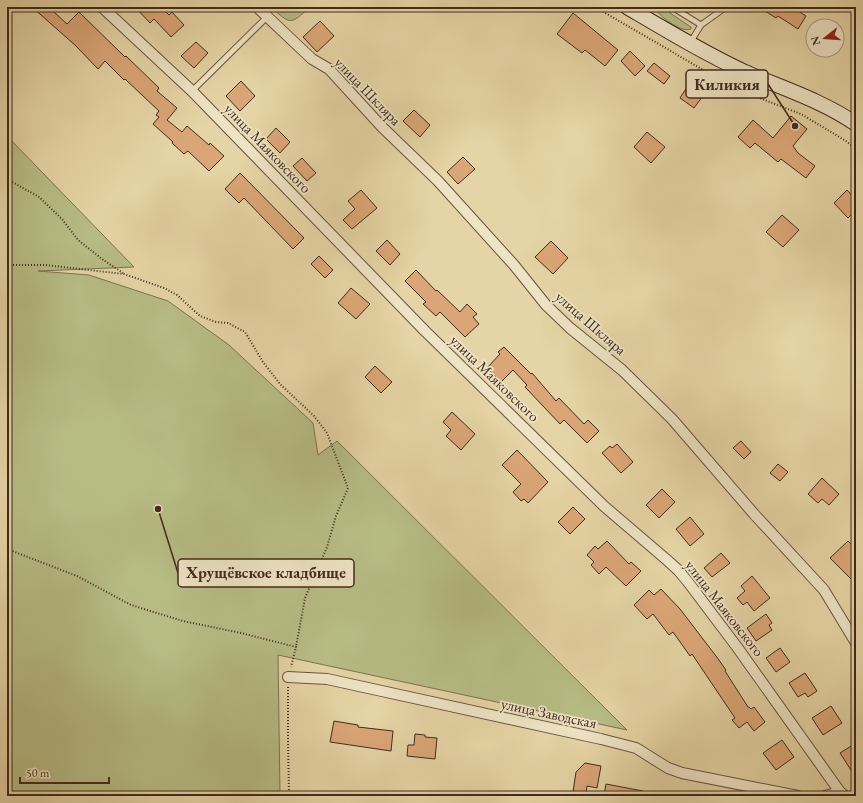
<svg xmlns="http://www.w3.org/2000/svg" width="863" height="803" font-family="'EB Garamond',serif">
	<rect width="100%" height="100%" fill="#e5d4a5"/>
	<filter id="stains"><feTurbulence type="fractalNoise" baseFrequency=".005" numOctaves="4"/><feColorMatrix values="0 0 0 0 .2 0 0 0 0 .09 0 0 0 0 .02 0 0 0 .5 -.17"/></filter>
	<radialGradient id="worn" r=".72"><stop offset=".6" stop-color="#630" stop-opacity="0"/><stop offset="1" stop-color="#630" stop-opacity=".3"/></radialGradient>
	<g fill="#b7bc85" stroke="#7c7352">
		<path d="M271 7H310C290 25 291 25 271 7Z"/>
		<path d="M654 7H665L671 11 670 13 691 27V29C680 33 659 16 654 7Z"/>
		<path d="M7 136 134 267 38 271 89 275 168 301 229 345 313 423 318 455 337 441 627 730 278 655 280 796H7Z"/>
	</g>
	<g fill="#dba677" stroke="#412a1e">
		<path d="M32 7H58L54 12 67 24 79 12 125 57 126 56 159 88 157 91 177 108 167 120 182 132 187 126 209 145 210 143 224 156 209 171 188 151 184 154 172 143 173 142 153 124 159 117 156 115 159 111 125 79 124 80 105 61 98 69 76 46Z"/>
		<path d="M135 7H161L169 15 172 12 184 25 171 37 154 19 150 23Z"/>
		<path d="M759 7H792L806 16 798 29 778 16 776 18Z"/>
		<path d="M573 13 618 50 605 66 585 50 582 53 557 34Z"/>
		<path d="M320 21 334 36 317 52 303 37Z"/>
		<path d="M196 42 208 53 194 68 181 56Z"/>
		<path d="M630 51 645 66 635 76 621 61Z"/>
		<path d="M654 63 670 76 664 84 647 71Z"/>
		<path d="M241 81 255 96 240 111 226 96Z"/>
		<path d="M691 81 706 92 694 108 680 98Z"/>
		<path d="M414 110 430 125 420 137 403 121Z"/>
		<path d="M791 116 807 129 793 146 798 153 815 166 806 178 781 159 778 162 755 143 750 148 738 137 753 120 773 138Z"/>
		<path d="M276 128 290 142 280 153 266 139Z"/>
		<path d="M647 132 665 147 651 163 634 147Z"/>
		<path d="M463 157 475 169 458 184 447 172Z"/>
		<path d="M302 158 316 173 307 181 293 166Z"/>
		<path d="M240 173 304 238 293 249 244 198 239 203 225 189Z"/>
		<path d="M361 190 377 208 352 229 343 220 355 209 348 201Z"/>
		<path d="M847 190 856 200V220L851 215 848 218 834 203Z"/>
		<path d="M782 215 799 230 783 247 766 232Z"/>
		<path d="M387 240 400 254 390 265 376 251Z"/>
		<path d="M551 241 568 258 553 274 535 257Z"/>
		<path d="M319 256 333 270 325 278 311 264Z"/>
		<path d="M416 270 436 291 437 290 460 312 467 304 477 314 473 317 479 324 465 337 440 312 436 316 423 304 426 302 405 281Z"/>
		<path d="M351 288 370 304 356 319 338 303Z"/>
		<path d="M504 347 531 374 532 373 556 401 559 398 584 424 588 420 599 431 587 443 564 420 560 424 525 387 527 385 513 370 501 382 487 368 500 354 498 352Z"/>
		<path d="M375 366 392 382 381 393 365 377Z"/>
		<path d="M452 412 475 434 461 450 446 436 451 430 443 422Z"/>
		<path d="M741 441 751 452 744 459 733 448Z"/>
		<path d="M617 444 633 462 621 473 602 453 610 446 612 448Z"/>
		<path d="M517 450 548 482 528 503 524 499 521 501 513 492 521 484 502 465Z"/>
		<path d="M778 464 788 472 780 481 770 473Z"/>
		<path d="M822 478 839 494 829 505 822 499 818 503 808 494Z"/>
		<path d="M662 489 675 502 659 518 646 505Z"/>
		<path d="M573 507 585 519 570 534 558 522Z"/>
		<path d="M690 517 704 534 690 546 676 529Z"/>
		<path d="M607 541 629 564 631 562 641 571 626 586 606 567 599 574 591 565 594 562 587 555 595 546 598 549Z"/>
		<path d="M848 541 856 549V584L830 558Z"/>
		<path d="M721 553 730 563 712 577 704 568Z"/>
		<path d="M752 576 770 598 754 611 747 602 743 605 737 598 745 591 741 586Z"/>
		<path d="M661 589 680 609 716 656 726 670 725 671 748 707H749L751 709 754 707 765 722 754 731 747 722 739 728 732 720 735 718 692 654 690 656 673 632 669 635 653 614 647 619 634 605 649 590 654 595Z"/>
		<path d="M766 614 772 623 769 625 772 630 756 641 747 628Z"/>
		<path d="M780 648 790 662 776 672 766 658Z"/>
		<path d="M805 673 817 691 808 697 805 693 798 697 789 683Z"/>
		<path d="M831 706 842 723 823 735 812 718Z"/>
		<path d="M334 721 358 725V727L393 731 391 751 330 742Z"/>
		<path d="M415 734 425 735V737L437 738 435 759 407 756 408 745H414Z"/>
		<path d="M782 740 794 757 776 770 763 753Z"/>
		<path d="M856 743V778L840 753Z"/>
		<path d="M585 763 601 766 597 788 587 786 586 794 573 792 576 772Z"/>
		<path d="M606 784 643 791V796H604Z"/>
	</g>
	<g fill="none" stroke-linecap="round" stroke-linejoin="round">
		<defs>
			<g id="lane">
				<path d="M672 7 701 25 690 43"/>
				<path d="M701 25 726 7"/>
				<path d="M192 91 267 17"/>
			</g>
			<g id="street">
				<path d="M102 7 192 91 425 331 605 507 667 560 678 570 688 582 737 647 840 792 845 796"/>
				<path d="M257 7 312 59 329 69 382 127 438 181 514 265 546 305 570 328 622 370 672 419 754 514 824 590 856 643"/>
				<path d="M288 677 327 679 601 739 636 748 668 768 682 773 798 796"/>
				<path d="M825 796 840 792"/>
			</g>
			<path id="secondary" d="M627 7C666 30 704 53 745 72 782 88 823 101 856 124"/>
		</defs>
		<use href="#lane" stroke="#6a5440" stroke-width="7"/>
		<use href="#street" stroke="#6a5440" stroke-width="12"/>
		<use href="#secondary" stroke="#412a1e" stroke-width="16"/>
		<g stroke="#412a1e" stroke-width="2" stroke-dasharray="1 2" stroke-linecap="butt">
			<path d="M595 7 736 89 801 114 846 141 856 149"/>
			<path d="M7 179 39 197 62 219 78 240 102 259 123 273"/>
			<path d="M7 265H45L124 274 164 288 177 295 200 316 216 322 228 323 245 332 263 362 280 384 314 416 327 433 348 488 336 516 327 547 305 598 296 647"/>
			<path d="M7 549 77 576 131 605 183 621 241 633 296 647 291 667"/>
			<path d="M288 687V739L289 796"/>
		</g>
		<use href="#lane" stroke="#eee3c4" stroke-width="5"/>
		<use href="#street" stroke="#eee3c4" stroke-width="10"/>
		<use href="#secondary" stroke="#eee3c4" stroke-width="14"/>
	</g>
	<g text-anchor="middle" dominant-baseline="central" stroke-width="3.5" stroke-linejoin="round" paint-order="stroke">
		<g font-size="15" fill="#412a1e" stroke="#eee3c4">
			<text transform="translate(368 91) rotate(46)">улица Шкляра</text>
			<text transform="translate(268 148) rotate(46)">улица Маяковского</text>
			<text transform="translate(591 323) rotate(41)">улица Шкляра</text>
			<text transform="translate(495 378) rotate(44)">улица Маяковского</text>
			<text transform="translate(725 608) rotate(52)">улица Маяковского</text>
			<text transform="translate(549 713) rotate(12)">улица Заводская</text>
		</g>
	</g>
	<path fill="none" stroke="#412a1e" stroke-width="1.5" d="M795 126L768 84M158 509L178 573"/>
	<g fill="#412a1e" stroke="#eee3c4" stroke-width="1.5">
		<circle cx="795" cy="126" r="4"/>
		<circle cx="158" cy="509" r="4"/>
	</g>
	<g fill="#eee3c4" stroke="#412a1e" stroke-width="1.5">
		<rect x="686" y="70" width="82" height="28" rx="4"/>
		<rect x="178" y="559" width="176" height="28" rx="4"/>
	</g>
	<g font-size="16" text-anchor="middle" font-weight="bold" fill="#412a1e">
		<text x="727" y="90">Киликия</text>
		<text x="266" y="578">Хрущёвское кладбище</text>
	</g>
	<rect width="863" height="803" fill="none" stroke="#e5d4a5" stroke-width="24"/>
	<rect x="8" y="8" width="847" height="787" fill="none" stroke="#412a1e" stroke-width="2"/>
	<rect x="12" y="12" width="839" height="779" fill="none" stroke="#412a1e"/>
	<g transform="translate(825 38) rotate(253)"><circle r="19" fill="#eee3c4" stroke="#a99982"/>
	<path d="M0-3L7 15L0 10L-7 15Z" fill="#8f2418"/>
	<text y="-6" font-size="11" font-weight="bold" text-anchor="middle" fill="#412a1e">N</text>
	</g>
	<path d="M20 777v6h89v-6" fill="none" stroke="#412a1e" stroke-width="2"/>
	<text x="26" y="777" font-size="12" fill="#412a1e" stroke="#eee3c4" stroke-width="3" paint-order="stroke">50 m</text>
	<rect width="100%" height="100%" filter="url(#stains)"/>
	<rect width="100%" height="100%" fill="url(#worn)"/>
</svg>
